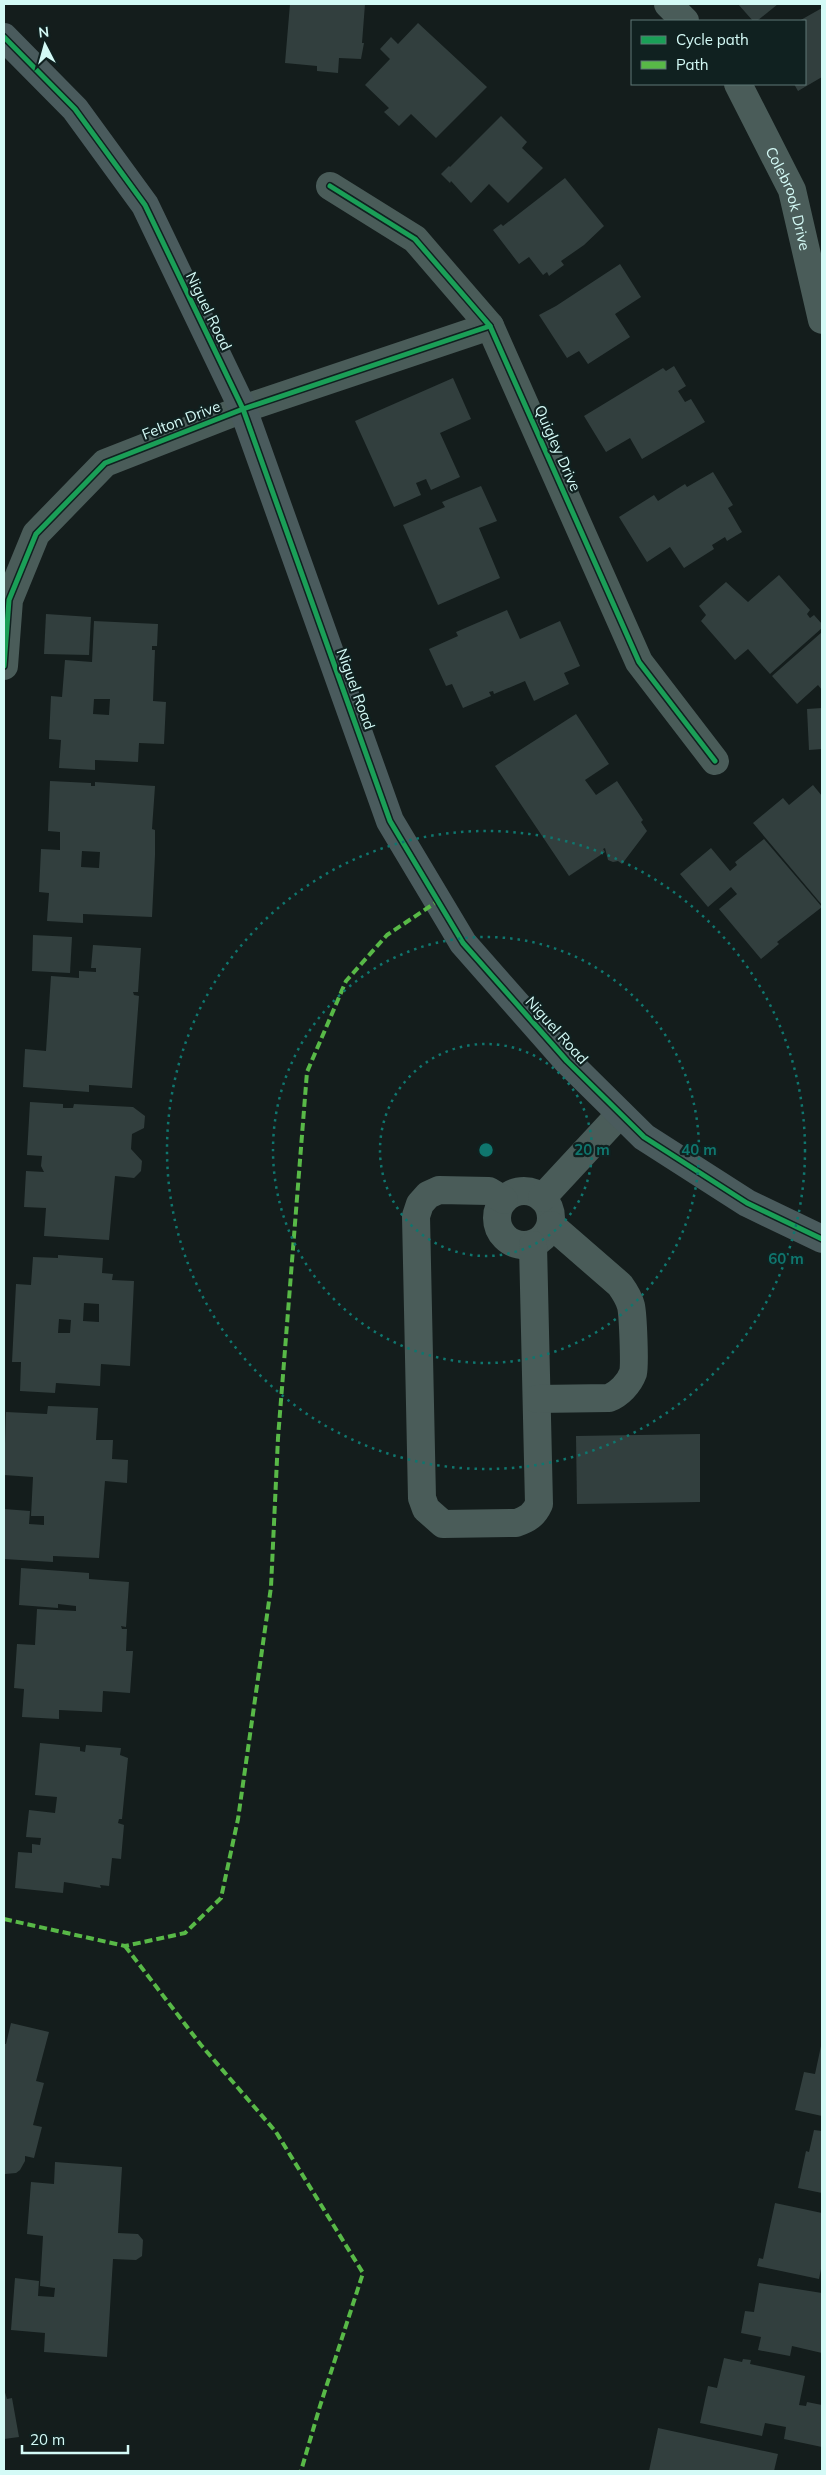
<svg xmlns="http://www.w3.org/2000/svg" width="826" height="2475" font-family="Mulish,sans-serif">
	<rect width="100%" height="100%" fill="#141d1c"/>
	<g fill="#323f3e" fill-rule="evenodd">
		<path d="M290 4H365L362 43H364L361 59 339 58 338 73 317 71V66L285 63Z"/>
		<path d="M738 4H778L757 21H753Z"/>
		<path d="M822 8V77L798 91 794 84H805V21H799Z"/>
		<path d="M418 23 487 87 436 138 411 114 399 126 384 112 389 108 365 85 390 59 380 49 391 37 398 44Z"/>
		<path d="M501 116 527 142 522 148 543 168 508 203 489 184 471 203 451 181 450 183 441 174 449 166 450 167Z"/>
		<path d="M565 178 604 226 584 245 561 261 564 265 549 276 547 272 543 275 529 257 519 264 493 230 501 224 503 226Z"/>
		<path d="M620 264 641 297 615 314 630 337 588 364 579 351 567 358 539 315 556 306Z"/>
		<path d="M674 366 686 386 678 391 685 402 691 399 705 422 642 459 630 438 606 452 584 416 663 368 666 371Z"/>
		<path d="M453 378 471 419 440 433 460 477 431 490 426 479 416 483 421 495 394 507 355 421Z"/>
		<path d="M713 472 733 505 728 508 742 532 727 541 725 537 712 545 714 549 684 568 670 547 647 562 619 517 654 495 658 501 685 484 687 487Z"/>
		<path d="M481 486 497 521 479 528 500 578 438 605 403 525 445 507 442 502Z"/>
		<path d="M779 575 810 610 807 614 810 618 814 615 822 624V628L770 674 748 649 735 660 701 621 706 615 699 606 726 582 748 602Z"/>
		<path d="M507 610 520 639 560 621 580 666 564 673 569 684 534 701 525 681 494 694 493 691 489 692 491 696 463 708 452 684 446 686 429 649 458 636 456 632Z"/>
		<path d="M46 614 91 617 89 655 44 654Z"/>
		<path d="M94 621 158 624 157 646H152V650H155L153 701 166 702 164 744 139 743 138 762 95 760V770L59 768 61 740 49 739 51 696 62 697 65 660 92 662ZM94 699H110L109 715 93 714Z"/>
		<path d="M822 632V690L818 685 797 704 772 676Z"/>
		<path d="M822 708V749L809 750 807 709Z"/>
		<path d="M576 714 609 764 585 780 596 795 617 781 643 820 641 822 647 831 622 864 618 861 613 862 608 860 605 848 603 849 605 852 569 876 495 766Z"/>
		<path d="M50 781 91 783V786H95V782L155 786 152 829 155 830V855L152 917 83 914V923L47 921 49 893 39 892 41 849 60 850V832L48 831ZM82 851 100 852 99 868 81 867Z"/>
		<path d="M813 785 822 796V905L753 823 783 798 789 805Z"/>
		<path d="M764 839 822 907 777 942 779 944 761 959 719 909 737 894 731 887 708 907 680 874 711 848 730 871 737 865 735 862Z"/>
		<path d="M33 935 72 937 70 973 32 971Z"/>
		<path d="M93 945 141 948 138 992H133L134 995 139 996 132 1088 89 1085V1092L23 1087 25 1049 46 1051 51 976 79 978V971L96 972V968H91Z"/>
		<path d="M30 1102 63 1104V1108H73L74 1104 133 1107 145 1116 144 1128 132 1134 131 1149 142 1161 141 1171 134 1178 115 1176 109 1240 44 1236 46 1208 24 1207 26 1171 44 1172 41 1166 42 1156 27 1155Z"/>
		<path d="M58 1255 103 1258 102 1273 113 1274 112 1280 134 1281 130 1366 101 1364 100 1386 56 1383 55 1393 20 1391 21 1362H12L16 1284 31 1285 33 1257 58 1258ZM84 1303 99 1304V1322L83 1321ZM59 1319 71 1320 70 1333H58Z"/>
		<path d="M48 1406 98 1408 96 1440H113L112 1459 128 1460 127 1483 105 1481 99 1558 53 1556V1562L4 1559V1509L30 1511 29 1524 44 1525V1516H31L33 1477 4 1475 6 1412 47 1414Z"/>
		<path d="M700 1434V1502L577 1504 576 1436Z"/>
		<path d="M21 1568 89 1573V1579L129 1582 126 1627 121 1626 122 1629H127L126 1651H133L130 1693 103 1691 102 1712 59 1710V1719L22 1717 24 1689 14 1688 17 1644 35 1645 37 1609 76 1611V1606L58 1604V1608L19 1605Z"/>
		<path d="M40 1743 80 1747V1751L85 1752 86 1745 121 1748 120 1755 128 1758 122 1819H119L118 1823 124 1825 121 1859 112 1858 109 1886 100 1885 101 1888 64 1882 63 1893 15 1888 18 1852 32 1853V1844L40 1845 41 1838 26 1837 29 1810 55 1813 57 1797 35 1795Z"/>
		<path d="M11 2023 49 2032 36 2081 44 2083 33 2125 42 2127 34 2158 25 2156V2161L20 2170 16 2173 5 2174 4 2044H6Z"/>
		<path d="M821 2046 822 2047V2116L795 2110 804 2072 815 2074Z"/>
		<path d="M814 2130 822 2131V2193L798 2188 806 2151 809 2152Z"/>
		<path d="M55 2162 122 2167 118 2233 138 2234 143 2240 142 2256 136 2260 113 2259 107 2357 44 2352 45 2333 11 2330 15 2278 39 2281 38 2296 54 2297 55 2288 40 2286 43 2236 27 2234 31 2182 54 2184Z"/>
		<path d="M775 2203 822 2213V2264L819 2279 757 2266 759 2258 763 2259Z"/>
		<path d="M759 2283 822 2293V2353L792 2346 790 2356 758 2350 761 2337 741 2333 745 2311 754 2312Z"/>
		<path d="M724 2358 742 2362 743 2359 751 2360 750 2364 805 2376 799 2405 806 2406 807 2402 822 2405V2447L784 2439 786 2427 765 2423 762 2436 700 2423 708 2386 717 2388Z"/>
		<path d="M4 2389 7 2399 12 2398 19 2437 4 2439Z"/>
		<path d="M658 2428 778 2454 774 2471H649Z"/>
	</g>
	<g fill="none" stroke-linecap="round" stroke-linejoin="round">
		<g stroke="#4a5c59" stroke-width="28">
			<path d="M668 4 685 21"/>
			<path id="s1" d="M738 84 792 190 822 320"/>
			<path d="M330 186 415 239 490 326 639 662 715 761"/>
			<path d="M4 666 9 600 36 534 105 463 243 409 490 326"/>
			<circle cx="524" cy="1218" r="27"/>
			<path d="M542 1198 620 1114"/>
			<path d="M504 1200 489 1191 439 1190 428 1195 420 1204 416 1216 422 1498 426 1509 443 1524 516 1523C528 1519 534 1515 539 1504L533 1245"/>
			<path d="M537 1399 609 1398C619 1394 629 1384 633 1373 635 1365 633 1315 631 1306 629 1298 625 1292 620 1285L551 1225"/>
		</g>
		<path stroke="#4a5b5d" stroke-width="28" d="M4 37 75 109 145 205 243 409 390 821 463 943 567 1061 644 1137 747 1203 822 1239"/>
		<g stroke="#58b947" stroke-width="4" stroke-dasharray="8 4" stroke-linecap="butt">
			<path d="M4 1919 125 1946 185 1933 221 1898 238 1819 271 1587 278 1438 307 1072 346 981 387 935 438 901"/>
			<path d="M125 1946 201 2045 276 2132 363 2273 320 2406 301 2471"/>
		</g>
		<defs>
			<g id="cycleway">
				<path d="M4 37 75 109 145 205 243 409 390 821 463 943 567 1061 644 1137 747 1203 822 1239"/>
				<path d="M330 186 415 239 490 326 639 662 715 761"/>
				<path d="M4 666 9 600 36 534 105 463 243 409 490 326"/>
			</g>
		</defs>
		<use href="#cycleway" stroke="#102120" stroke-width="8"/>
		<use href="#cycleway" stroke="#1a9f57" stroke-width="5"/>
	</g>
	<g fill="none" stroke="#0f766e" stroke-width="2.5" stroke-dasharray="2.5 5">
		<circle cx="486" cy="1150" r="106"/>
		<circle cx="486" cy="1150" r="213"/>
		<circle cx="486" cy="1150" r="319"/>
	</g>
	<g text-anchor="middle" dominant-baseline="central" stroke-width="4.5" stroke-linejoin="round" paint-order="stroke">
		<g font-size="15" fill="#d4faf6" stroke="#102120">
			<text stroke="none"><textPath href="#s1" startOffset="126">Colebrook Drive</textPath></text>
			<text transform="translate(209 311) rotate(64)">Niguel Road</text>
			<text transform="translate(181 420) rotate(-21)">Felton Drive</text>
			<text transform="translate(558 448) rotate(66)">Quigley Drive</text>
			<text transform="translate(356 689) rotate(70)">Niguel Road</text>
			<text transform="translate(557 1030) rotate(48)">Niguel Road</text>
		</g>
	</g>
	<circle cx="486" cy="1150" r="8" fill="#0f766e" stroke="#102120" stroke-width="2.5"/>
	<g font-size="15" text-anchor="middle" font-weight="bold" fill="#0f766e" stroke="#102120" stroke-width="4.5" stroke-linejoin="round" paint-order="stroke">
		<text x="592" y="1155">20 m</text>
		<text x="699" y="1155">40 m</text>
		<text x="786" y="1264">60 m</text>
	</g>
	<rect width="826" height="2475" fill="none" stroke="#d4faf6" stroke-width="10"/>
	<rect x="631" y="20" width="175" height="65" fill="#102120" stroke="#5e7876"/>
	<rect x="641" y="36" width="25" height="8" fill="#1a9f57" stroke="#5e7876"/>
	<text x="676" y="45" font-size="15" fill="#d4faf6">Cycle path</text>
	<rect x="641" y="61" width="25" height="8" fill="#58b947" stroke="#5e7876"/>
	<text x="676" y="70" font-size="15" fill="#d4faf6">Path</text>
	<g transform="translate(45 45) rotate(354)" stroke="#102120" stroke-width="4" paint-order="stroke">
	<path d="M0-4L9 19L0 12L-9 19Z" fill="#d4faf6"/>
	<text y="-8" font-size="14" font-weight="bold" text-anchor="middle" fill="#d4faf6">N</text>
	</g>
	<path d="M22 2445v8h106v-8" fill="none" stroke="#d4faf6" stroke-width="2.5"/>
	<text x="30" y="2445" font-size="15" fill="#d4faf6" stroke="#102120" stroke-width="4" paint-order="stroke">20 m</text>
</svg>
